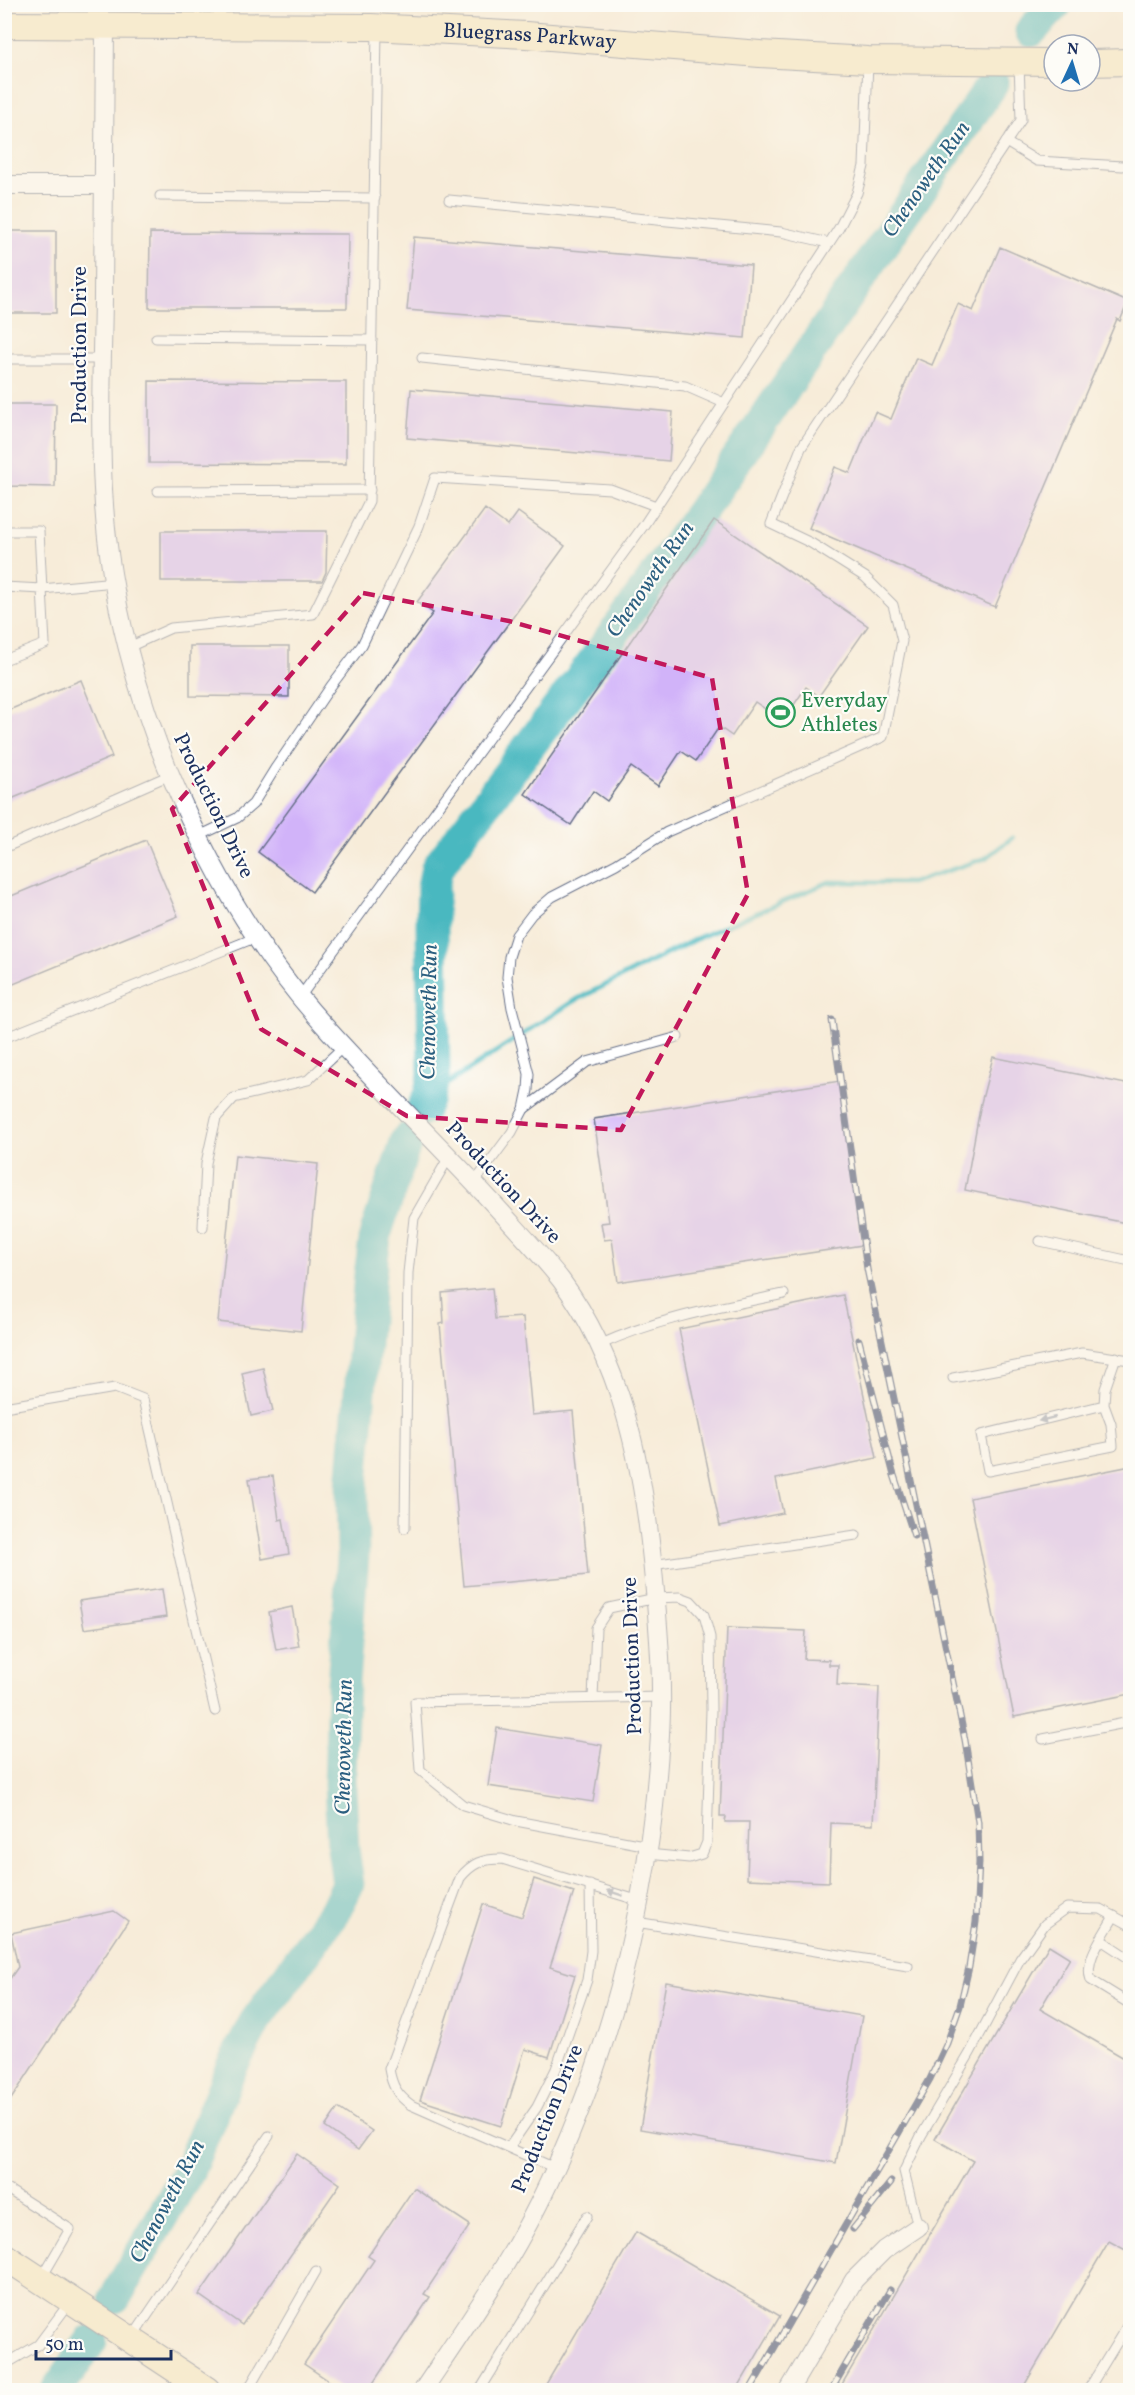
<svg xmlns="http://www.w3.org/2000/svg" width="1135" height="2395" font-family="Vollkorn,serif">
	<rect width="100%" height="100%" fill="#fdfcf7"/>
	<filter id="ink" filterUnits="userSpaceOnUse"><feTurbulence type="fractalNoise" baseFrequency=".0167" numOctaves="2"/><feDisplacementMap in="SourceGraphic" scale="12" xChannelSelector="R" yChannelSelector="G"/><feConvolveMatrix kernelMatrix="1 2 1 2 8 2 1 2 1" color-interpolation-filters="sRGB"/></filter>
	<filter id="wash" filterUnits="userSpaceOnUse"><feTurbulence type="fractalNoise" baseFrequency=".008" numOctaves="4" result="noise"/><feDisplacementMap in="SourceGraphic" scale="24" xChannelSelector="R" yChannelSelector="G"/><feGaussianBlur stdDeviation="1.35" result="paint"/><feColorMatrix in="noise" values="0 0 0 0 0 0 0 0 0 0 0 0 0 0 0 0 0 1.4 0 .05"/><feComposite in="paint" operator="in"/></filter>
	<g filter="url(#wash)">
		<rect width="100%" height="100%" fill="#f7ecd9"/>
		<g fill="none" stroke-linecap="round" stroke-linejoin="round">
			<path stroke="#49b8c0" stroke-width="5" d="M429 1096 572 1002 700 937 829 882 911 883 986 858 1012 838"/>
			<g stroke="#49b8c0" stroke-width="33">
				<path d="M1031 31 1056 4"/>
				<path d="M422 1110 429 1096 434 1076 432 924 433 887 437 868 605 646 707 503 993 83"/>
				<path d="M115 2298 189 2170 232 2066 255 2022 335 1911 348 1884 343 1848 340 1785 343 1683 353 1557 352 1485 370 1274 376 1232 407 1139"/>
				<path d="M57 2390 91 2341"/>
			</g>
		</g>
		<g id="blocks">
			<g fill="#d1b3f9">
				<rect x="4" y="231" width="52" height="82"/>
				<path d="M150 233 348 234 347 308H149Z"/>
				<path d="M414 237 751 265 745 338 407 310Z"/>
				<path d="M1000 247 1128 302 1120 321 1117 319 995 607 809 528 835 467 850 473 875 412 891 419 916 358 932 365 958 304 973 311Z"/>
				<path d="M149 381 346 382V464L149 463Z"/>
				<path d="M411 389 673 412 669 461 407 438Z"/>
				<path d="M4 404H56L55 487 4 486Z"/>
				<path d="M485 509 508 526 518 512 565 546 312 892 258 852 433 613 417 602Z"/>
				<path d="M714 520 868 626 819 696 806 687 783 721 755 702 732 736 719 727 696 761 681 751 658 786 631 767 607 801 593 791 571 825 525 794Z"/>
				<path d="M161 531H327L326 572 322 581H161Z"/>
				<path d="M190 646H289V697L190 696Z"/>
				<path d="M81 680 112 757 4 802V712Z"/>
				<path d="M146 840 178 916 4 988V899Z"/>
				<path d="M993 1057 1131 1085V1224L965 1190 981 1103Z"/>
				<path d="M840 1081 862 1245 618 1282 612 1239 604 1240 601 1223 609 1222 594 1119Z"/>
				<path d="M235 1155 318 1164 301 1331 218 1322Z"/>
				<path d="M492 1288 495 1319 523 1317 532 1415 573 1411 588 1575 464 1586 440 1324 444 1323 442 1293Z"/>
				<path d="M843 1295 877 1458 776 1479 783 1513 720 1526 679 1329Z"/>
				<path d="M263 1368 273 1411 251 1416 242 1373Z"/>
				<path d="M1131 1466V1694L1014 1717 970 1498Z"/>
				<path d="M273 1476 279 1520 283 1519 289 1554 262 1559 249 1479Z"/>
				<path d="M162 1589 166 1617 84 1629 79 1601Z"/>
				<path d="M292 1607 299 1646 276 1650 269 1612Z"/>
				<path d="M727 1628 806 1631 804 1659 829 1660V1665H838L837 1685 879 1687 873 1825 831 1823 829 1882 747 1879 749 1822H725L726 1817H720Z"/>
				<path d="M497 1728 602 1745 593 1802 488 1786Z"/>
				<path d="M534 1879 574 1892 550 1967 575 1975 549 2057 525 2049 501 2126 420 2100 483 1904 522 1917Z"/>
				<path d="M114 1911 128 1921 4 2110V1987L18 1967 11 1933Z"/>
				<path d="M1049 1945 1070 1958 1040 2009 1131 2062V2253L1109 2241 1021 2391H838L973 2161 935 2139Z"/>
				<path d="M666 1982 862 2016 836 2163 640 2129Z"/>
				<path d="M338 2108 372 2131 358 2150 325 2127Z"/>
				<path d="M297 2154 340 2184 242 2325 199 2295Z"/>
				<path d="M414 2188 470 2225 424 2294 430 2297 368 2391H344L304 2364 374 2260 368 2256Z"/>
				<path d="M636 2232 780 2316 736 2391H542Z"/>
			</g>
		</g>
	</g>
	<g filter="url(#ink)">
		<use href="#blocks" fill-opacity="0" stroke="#687189" stroke-width="1.5"/>
		<g fill="none" stroke-linecap="round" stroke-linejoin="round">
			<defs>
				<g id="lane">
					<path d="M1006 142 1037 161 1123 166"/>
					<path d="M160 196 375 198"/>
					<path d="M449 200 781 232 829 243"/>
					<path d="M156 338 372 340"/>
					<path d="M422 358 685 386 724 403"/>
					<path d="M4 359H102"/>
					<path d="M158 491 370 490"/>
					<path d="M4 531H39L42 589 115 582"/>
					<path d="M4 587 42 589 45 644 4 660"/>
					<path d="M129 647 171 628 313 614 369 501 377 30"/>
					<path d="M1129 784 1130 786"/>
					<path d="M199 836 237 818 253 804 276 767 331 686 362 645 419 526 435 478 610 489 656 506"/>
					<path d="M4 848 170 775"/>
					<path d="M300 997 644 525 839 228 857 193 864 166 868 62"/>
					<path d="M4 1038 257 937"/>
					<path d="M524 1109 587 1062 678 1037"/>
					<path d="M474 1183 512 1132 524 1109 528 1090 529 1074 512 1008 507 977 509 957 516 935 532 914 552 897 616 864 667 832 883 737 902 641 893 605 865 577 811 543 771 524 801 448 1021 120 1019 64"/>
					<path d="M203 1227 206 1163 216 1118 234 1098 308 1080 344 1046"/>
					<path d="M1040 1241 1130 1261"/>
					<path d="M599 1345C658 1318 721 1307 784 1294"/>
					<path d="M953 1378 1082 1353 1130 1360"/>
					<path d="M1104 1405 981 1435 988 1471 1113 1446 1111 1424 1104 1405 1105 1389 1116 1357"/>
					<path d="M4 1407 115 1388 143 1399 215 1711"/>
					<path d="M405 1528 408 1273 414 1218 449 1157"/>
					<path d="M652 1565 856 1535"/>
					<path d="M593 1698 596 1628 609 1608 656 1598 680 1597 691 1601 704 1615 710 1637 711 1710 707 1842 702 1854 689 1858 648 1854"/>
					<path d="M1043 1739 1130 1722"/>
					<path d="M649 1846 516 1821 463 1805 420 1770 415 1702 662 1697"/>
					<path d="M1114 1916C1105 1934 1083 1960 1091 1980L1130 2004"/>
					<path d="M636 1922 908 1966"/>
					<path d="M1101 1940 1130 1959"/>
					<path d="M510 2146 537 2107 556 2069 587 1980 591 1951 590 1885"/>
					<path d="M555 2168 411 2105C397 2095 392 2086 389 2069L460 1878C472 1863 482 1859 502 1859L640 1901"/>
					<path d="M4 2187 70 2229 41 2279"/>
					<path d="M918 2227 904 2171 921 2136 970 2053 1020 1959 1045 1924 1067 1908 1101 1909 1130 1925"/>
					<path d="M132 2338 269 2136"/>
					<path d="M4 2365 38 2345 70 2302"/>
					<path d="M248 2390 316 2271"/>
					<path d="M480 2390 587 2216"/>
					<path d="M1088 2390 1130 2321"/>
				</g>
				<g id="street">
					<path d="M105 25C104 116 104 207 103 298 102 367 99 437 104 505 110 595 137 699 173 781 210 868 259 953 322 1023 380 1088 443 1148 501 1212 521 1234 542 1256 561 1280 621 1361 642 1462 652 1560 656 1603 661 1646 661 1690 662 1728 658 1768 654 1806 638 1943 600 2079 539 2203 506 2269 464 2329 423 2390"/>
					<path d="M4 185H104"/>
					<path d="M789 2390 854 2280 884 2250 918 2227"/>
				</g>
				<g id="secondary">
					<path id="s1" d="M4 25 371 27 526 35 760 54 868 60 1054 62"/>
					<path d="M1090 63 1130 62"/>
					<path d="M4 2256 207 2390"/>
				</g>
			</defs>
			<use href="#lane" stroke="#687189" stroke-width="11"/>
			<use href="#street" stroke="#687189" stroke-width="20"/>
			<use href="#secondary" stroke="#687189" stroke-width="28"/>
			<use href="#lane" stroke="#fff" stroke-width="9"/>
			<use href="#street" stroke="#fff" stroke-width="18"/>
			<use href="#secondary" stroke="#f7e8c3" stroke-width="26"/>
			<defs>
				<g id="rail">
					<path d="M859 1340 893 1472 914 1536"/>
					<path d="M853 2229 891 2182"/>
					<path d="M750 2390 930 2079 947 2043 960 2006 969 1967 976 1922 979 1862 978 1822 965 1740 867 1269 832 1020"/>
					<path d="M831 2390 890 2290"/>
				</g>
			</defs>
			<use href="#rail" stroke="#1b2f5e" stroke-width="7"/>
			<use href="#rail" stroke="#fdfcf7" stroke-width="4.5" stroke-dasharray="14" stroke-linecap="butt"/>
		</g>
		<defs><path id="oneway-solid" d="M-6-.8H1V-3.2L6.5 0L1 3.2V.8H-6Z" transform="scale(1.5)"/></defs>
		<g fill="#8d97ae">
			<use href="#oneway-solid" transform="translate(1047 1419) rotate(166)"/>
			<use href="#oneway-solid" transform="translate(615 1893) rotate(-162)"/>
		</g>
	</g>
	<path d="M0 0H1135V2395H0ZM363 593 509 621 712 678 748 894 621 1130 407 1116 261 1029 172 809Z" fill="#f7ecd9" fill-opacity=".55" fill-rule="evenodd"/>
	<path fill="none" stroke="#c2185b" stroke-width="4.5" stroke-dasharray="12 8" stroke-linejoin="round" d="M363 593 509 621 712 678 748 894 621 1130 407 1116 261 1029 172 809Z"/>
	<defs>
		<symbol id="stadium-ring" viewBox="-11 -11 22 22"><circle r="9.5" fill="#fdfcf7" stroke="#2e9e5b" stroke-width="1.5"/><path d="M0-5a6.5 5 0 1 0 0 10a6.5 5 0 1 0 0-10ZM-3.5-1.8h7v3.6h-7Z" fill="#2e9e5b"/></symbol>
	</defs>
	<g fill-rule="evenodd">
		<use href="#stadium-ring" x="764" y="696" width="33" height="33"/>
	</g>
	<g text-anchor="middle" dominant-baseline="central" stroke-width="4.5" stroke-linejoin="round" paint-order="stroke">
		<g font-size="21" fill="#1b2f5e" stroke="#fdfcf7">
			<text stroke="none"><textPath href="#s1" startOffset="526">Bluegrass Parkway</textPath></text>
			<text transform="translate(80 345) rotate(-90)">Production Drive</text>
			<text transform="translate(213 806) rotate(64)">Production Drive</text>
			<text transform="translate(503 1183) rotate(47)">Production Drive</text>
			<text transform="translate(633 1656) rotate(-92)">Production Drive</text>
			<text transform="translate(548 2119) rotate(-68)">Production Drive</text>
		</g>
		<g font-size="21" fill="#27864d" stroke="#fdfcf7" text-anchor="start">
			<text x="801" y="701">Everyday<tspan x="801" dy="24">Athletes</tspan></text>
		</g>
		<g font-size="22" font-style="italic" fill="#2b5f80" stroke="#fdfcf7">
			<text transform="translate(927 180) rotate(-55)">Chenoweth Run</text>
			<text transform="translate(651 580) rotate(-55)">Chenoweth Run</text>
			<text transform="translate(430 1012) rotate(-89)">Chenoweth Run</text>
			<text transform="translate(345 1747) rotate(-89)">Chenoweth Run</text>
			<text transform="translate(168 2202) rotate(-62)">Chenoweth Run</text>
		</g>
	</g>
	<rect width="1135" height="2395" fill="none" stroke="#fdfcf7" stroke-width="24"/>
	<g transform="translate(1072 63) rotate(4)"><circle r="28" fill="#fdfcf7" stroke="#a3aaba" stroke-width="1.5"/>
	<path d="M0-4.5L10 22L0 15L-10 22Z" fill="#1f6fb2"/>
	<text y="-9" font-size="16" font-weight="bold" text-anchor="middle" fill="#1b2f5e">N</text>
	</g>
	<path d="M36 2350v9h135v-9" fill="none" stroke="#1b2f5e" stroke-width="3"/>
	<text x="45" y="2350" font-size="18" fill="#1b2f5e" stroke="#fdfcf7" stroke-width="4.5" paint-order="stroke">50 m</text>
</svg>
